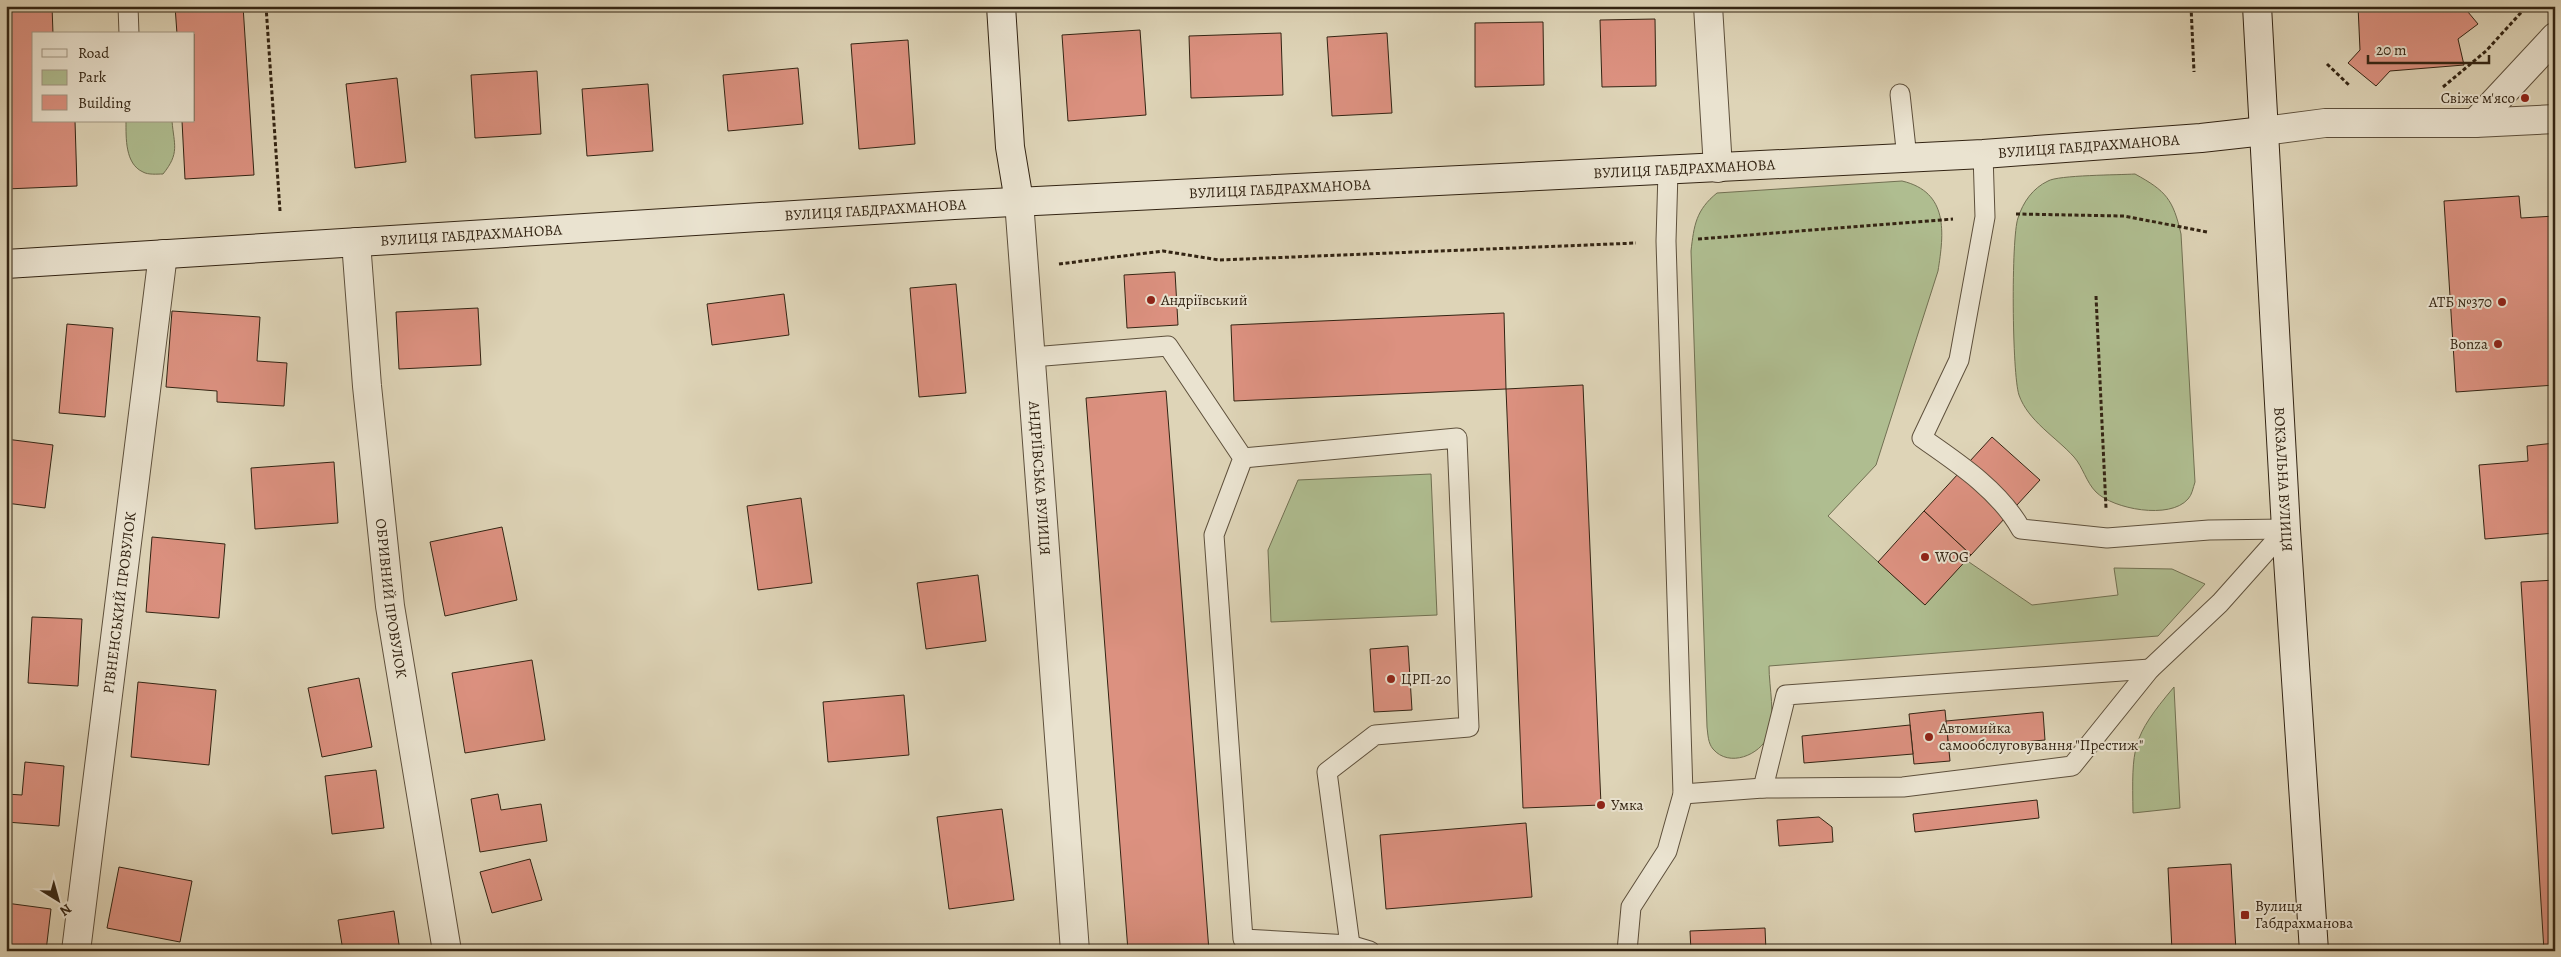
<svg xmlns="http://www.w3.org/2000/svg" width="2561" height="957" font-family="Alegreya,serif">
	<rect width="100%" height="100%" fill="#ded4b7"/>
	<filter id="stains"><feTurbulence type="fractalNoise" baseFrequency=".004" numOctaves="4"/><feColorMatrix values="0 0 0 0 .2 0 0 0 0 .09 0 0 0 0 .02 0 0 0 .5 -.17"/></filter>
	<radialGradient id="worn" r=".72"><stop offset=".6" stop-color="#630" stop-opacity="0"/><stop offset="1" stop-color="#630" stop-opacity=".3"/></radialGradient>
	<g fill="#afbd90" stroke="#717052">
		<path d="M126 121H172C174 145 180 153 163 174 157 174 148 175 143 172 125 164 126 138 126 121Z"/>
		<path d="M2135 174C2166 191 2173 199 2181 234L2195 482C2193 488 2192 495 2188 499 2170 520 2113 509 2096 492 2086 482 2083 467 2074 457 2056 437 2028 421 2019 395 2012 374 2011 238 2018 218 2023 202 2033 188 2048 181 2058 175 2119 175 2135 174Z"/>
		<path d="M1902 181C1949 192 1944 233 1938 271L1876 465 1828 516 1925 605 1966 560 2032 605 2118 595 2114 568 2172 569 2205 584 2158 636 1769 666C1769 688 1776 715 1768 736 1760 755 1729 768 1713 749 1708 743 1708 735 1707 727L1691 251C1694 225 1696 210 1717 193Z"/>
		<path d="M1431 474 1437 615 1271 622 1268 550 1298 480Z"/>
		<path d="M2174 687 2180 808 2133 813C2132 747 2131 738 2174 687Z"/>
	</g>
	<g fill="#dc9180" stroke="#332413">
		<path d="M6 6H52L53 34H34V121H75L77 186 6 189Z"/>
		<path d="M175 6H243L254 175 185 179 182 121H194V34H177Z"/>
		<path d="M2358 6H2463L2478 24 2458 39 2464 65 2390 71 2376 86 2348 63 2360 50Z"/>
		<path d="M1655 19 1656 86 1602 87 1600 20Z"/>
		<path d="M1543 22 1544 85 1475 87V23Z"/>
		<path d="M1140 30 1146 115 1068 121 1062 35Z"/>
		<path d="M1281 33 1283 95 1191 98 1189 36Z"/>
		<path d="M1387 33 1392 113 1332 116 1327 37Z"/>
		<path d="M908 40 915 144 859 149 851 44Z"/>
		<path d="M798 68 803 124 728 131 723 75Z"/>
		<path d="M537 71 541 134 475 138 471 75Z"/>
		<path d="M397 78 406 162 355 168 346 84Z"/>
		<path d="M648 84 653 151 587 156 582 89Z"/>
		<path d="M2519 196 2521 218 2555 216V385L2456 392 2444 201Z"/>
		<path d="M1175 272 1178 325 1127 328 1124 275Z"/>
		<path d="M956 284 966 393 919 397 910 288Z"/>
		<path d="M784 294 789 335 712 345 707 304Z"/>
		<path d="M478 308 481 365 399 369 396 312Z"/>
		<path d="M172 311 260 317 257 361 287 363 284 406 217 402V391L166 387Z"/>
		<path d="M1504 313 1506 389 1234 401 1231 325Z"/>
		<path d="M67 324 113 328 105 417 59 413Z"/>
		<path d="M1583 385 1601 805 1523 808 1506 389Z"/>
		<path d="M1166 391 1209 951H1128L1086 398Z"/>
		<path d="M1992 437 2040 480 1971 555 1924 511Z"/>
		<path d="M6 439 53 445 45 508 6 503Z"/>
		<path d="M2555 443V533L2485 539 2479 465 2528 461 2527 446Z"/>
		<path d="M334 462 338 523 255 529 251 468Z"/>
		<path d="M801 498 812 583 758 590 747 506Z"/>
		<path d="M1924 511 1971 555 1925 605 1878 562Z"/>
		<path d="M502 527 517 600 445 616 430 542Z"/>
		<path d="M152 537 225 544 219 618 146 612Z"/>
		<path d="M978 575 986 641 926 649 917 583Z"/>
		<path d="M2555 580V951H2544L2521 582Z"/>
		<path d="M32 617 82 619 78 686 28 683Z"/>
		<path d="M1408 646 1412 710 1374 712 1370 649Z"/>
		<path d="M532 660 545 740 465 753 452 673Z"/>
		<path d="M359 678 372 747 322 757 308 688Z"/>
		<path d="M138 682 216 690 209 765 131 757Z"/>
		<path d="M904 695 909 755 828 762 823 702Z"/>
		<path d="M1945 710 1950 761 1914 764 1909 714Z"/>
		<path d="M2043 712 2045 740 1949 749 1946 721Z"/>
		<path d="M1910 725 1913 754 1804 763 1802 736Z"/>
		<path d="M25 762 64 766 59 826 6 822V794L22 795Z"/>
		<path d="M376 770 384 828 332 834 325 776Z"/>
		<path d="M498 794 501 810 541 804 547 841 480 852 471 799Z"/>
		<path d="M2037 800 2039 818 1915 832 1913 814Z"/>
		<path d="M1002 809 1014 900 949 909 937 817Z"/>
		<path d="M1819 817 1832 827 1833 842 1779 846 1777 820Z"/>
		<path d="M1526 823 1532 897 1386 909 1380 835Z"/>
		<path d="M530 859 542 900 492 913 480 872Z"/>
		<path d="M2231 864 2236 951H2172L2168 868Z"/>
		<path d="M119 867 192 881 180 942 107 928Z"/>
		<path d="M6 903 51 909 46 951H6Z"/>
		<path d="M394 911 400 951H343L338 920Z"/>
		<path d="M1765 928 1766 951H1691L1690 931Z"/>
		<path d="M1016 946 1017 951H966Z"/>
	</g>
	<g fill="none" stroke-linecap="round" stroke-linejoin="round">
		<defs>
			<g id="lane">
				<path d="M128 6 129 34"/>
				<path d="M1900 94 1907 158"/>
				<path d="M1983 154 1985 217 1959 360 1922 438C1958 463 1999 490 2021 529L2107 538 2209 530 2286 529"/>
				<path d="M1032 357 1168 346 1243 458 1214 535 1243 939 1350 945 1370 951"/>
				<path d="M1243 458 1457 438 1469 727 1375 735 1327 772 1350 945"/>
				<path d="M1763 788 1786 695 2150 669"/>
				<path d="M1683 794 1763 788 1903 787 2072 766 2150 669 2220 603 2286 529"/>
				<path d="M1627 951 1631 907 1667 851 1683 794 1666 241 1668 171"/>
			</g>
			<g id="street">
				<path d="M1708 6 1718 168"/>
				<path d="M2475 123 2555 37"/>
				<path d="M2264 131 2325 123H2475L2555 119"/>
				<path id="s1" d="M1019 201 1075 951"/>
				<path id="s2" d="M356 242 367 386 390 606 447 951"/>
				<path id="s3" d="M76 951 163 254"/>
			</g>
			<g id="secondary">
				<path d="M1001 6 1010 147 1019 201"/>
				<path id="s4" d="M2257 6 2286 529 2314 951"/>
				<path id="s5" d="M6 264 954 205 1983 154 2201 138 2264 131"/>
			</g>
		</defs>
		<use href="#lane" stroke="#5e503c" stroke-width="21"/>
		<use href="#street" stroke="#5e503c" stroke-width="30"/>
		<use href="#secondary" stroke="#332413" stroke-width="30"/>
		<g stroke="#332413" stroke-width="3" stroke-dasharray="4 2.5" stroke-linecap="butt">
			<path d="M266 6 280 211"/>
			<path d="M2191 6 2194 72"/>
			<path d="M2327 64 2350 86"/>
			<path d="M2443 87 2486 51 2527 6"/>
			<path d="M2016 214 2124 216 2207 232"/>
			<path d="M1698 239 1953 219"/>
			<path d="M1059 264 1163 251 1219 260 1636 243"/>
			<path d="M2096 296 2106 508"/>
		</g>
		<use href="#lane" stroke="#eae3d0" stroke-width="19"/>
		<use href="#street" stroke="#eae3d0" stroke-width="28"/>
		<use href="#secondary" stroke="#eae3d0" stroke-width="28"/>
	</g>
	<g fill="#8f2418" stroke="#eae3d0" stroke-width="2">
		<circle cx="2525" cy="98" r="5"/>
		<circle cx="1151" cy="300" r="5"/>
		<circle cx="2502" cy="302" r="5"/>
		<circle cx="2498" cy="344" r="5"/>
		<circle cx="1925" cy="557" r="5"/>
		<circle cx="1391" cy="679" r="5"/>
		<circle cx="1929" cy="737" r="5"/>
		<circle cx="1601" cy="805" r="5"/>
		<rect x="2240" y="910" width="10" height="10" rx="2.5"/>
	</g>
	<g text-anchor="middle" dominant-baseline="central" stroke-width="4" stroke-linejoin="round" paint-order="stroke">
		<g font-size="15" fill="#332413" stroke="#eae3d0" text-anchor="start">
			<text x="2515" y="98" text-anchor="end">Свіже м'ясо</text>
			<text x="1161" y="300">Андріївський</text>
			<text x="2492" y="302" text-anchor="end">АТБ №370</text>
			<text x="2488" y="344" text-anchor="end">Bonza</text>
			<text x="1935" y="557">WOG</text>
			<text x="1401" y="679">ЦРП-20</text>
			<text x="1939" y="728">Автомийка<tspan x="1939" dy="17">самообслуговування "Престиж"</tspan></text>
			<text x="1611" y="805">Умка</text>
			<text x="2255" y="906">Вулиця<tspan x="2255" dy="17">Габдрахманова</tspan></text>
		</g>
		<g font-size="15" fill="#332413" stroke="#eae3d0">
			<text stroke="none"><textPath href="#s5" startOffset="2086">ВУЛИЦЯ ГАБДРАХМАНОВА</textPath></text>
			<text stroke="none"><textPath href="#s5" startOffset="1681">ВУЛИЦЯ ГАБДРАХМАНОВА</textPath></text>
			<text stroke="none"><textPath href="#s5" startOffset="1276">ВУЛИЦЯ ГАБДРАХМАНОВА</textPath></text>
			<text stroke="none"><textPath href="#s5" startOffset="871">ВУЛИЦЯ ГАБДРАХМАНОВА</textPath></text>
			<text stroke="none"><textPath href="#s5" startOffset="466">ВУЛИЦЯ ГАБДРАХМАНОВА</textPath></text>
			<text stroke="none"><textPath href="#s1" startOffset="278">АНДРІЇВСЬКА ВУЛИЦЯ</textPath></text>
			<text stroke="none"><textPath href="#s4" startOffset="474">ВОКЗАЛЬНА ВУЛИЦЯ</textPath></text>
			<text stroke="none"><textPath href="#s2" startOffset="358">ОБРИВНИЙ ПРОВУЛОК</textPath></text>
			<text stroke="none"><textPath href="#s3" startOffset="351">РІВНЕНСЬКИЙ ПРОВУЛОК</textPath></text>
		</g>
	</g>
	<rect width="2561" height="957" fill="none" stroke="#ded4b7" stroke-width="25"/>
	<rect x="8" y="8" width="2546" height="942" fill="none" stroke="#332413" stroke-width="2.5"/>
	<rect x="12" y="12" width="2536" height="932" fill="none" stroke="#332413"/>
	<rect x="32" y="32" width="162" height="90" fill="#eae3d0" stroke="#a19784"/>
	<rect x="42" y="49" width="25" height="8" fill="#eae3d0" stroke="#a19784"/>
	<text x="78" y="58" font-size="15" fill="#332413">Road</text>
	<rect x="42" y="70" width="25" height="15" fill="#afbd90" stroke="#a19784"/>
	<text x="78" y="82" font-size="15" fill="#332413">Park</text>
	<rect x="42" y="95" width="25" height="15" fill="#dc9180" stroke="#a19784"/>
	<text x="78" y="108" font-size="15" fill="#332413">Building</text>
	<g transform="translate(58 900) rotate(143)" stroke="#eae3d0" stroke-width="4" paint-order="stroke">
	<path d="M0-4L9 19L0 12L-9 19Z" fill="#332413"/>
	<text y="-8" font-size="14" font-weight="bold" text-anchor="middle" fill="#332413">N</text>
	</g>
	<path d="M2368 55v8h121v-8" fill="none" stroke="#332413" stroke-width="2.5"/>
	<text x="2376" y="55" font-size="15" fill="#332413" stroke="#eae3d0" stroke-width="4" paint-order="stroke">20 m</text>
	<rect width="100%" height="100%" filter="url(#stains)"/>
	<rect width="100%" height="100%" fill="url(#worn)"/>
</svg>
